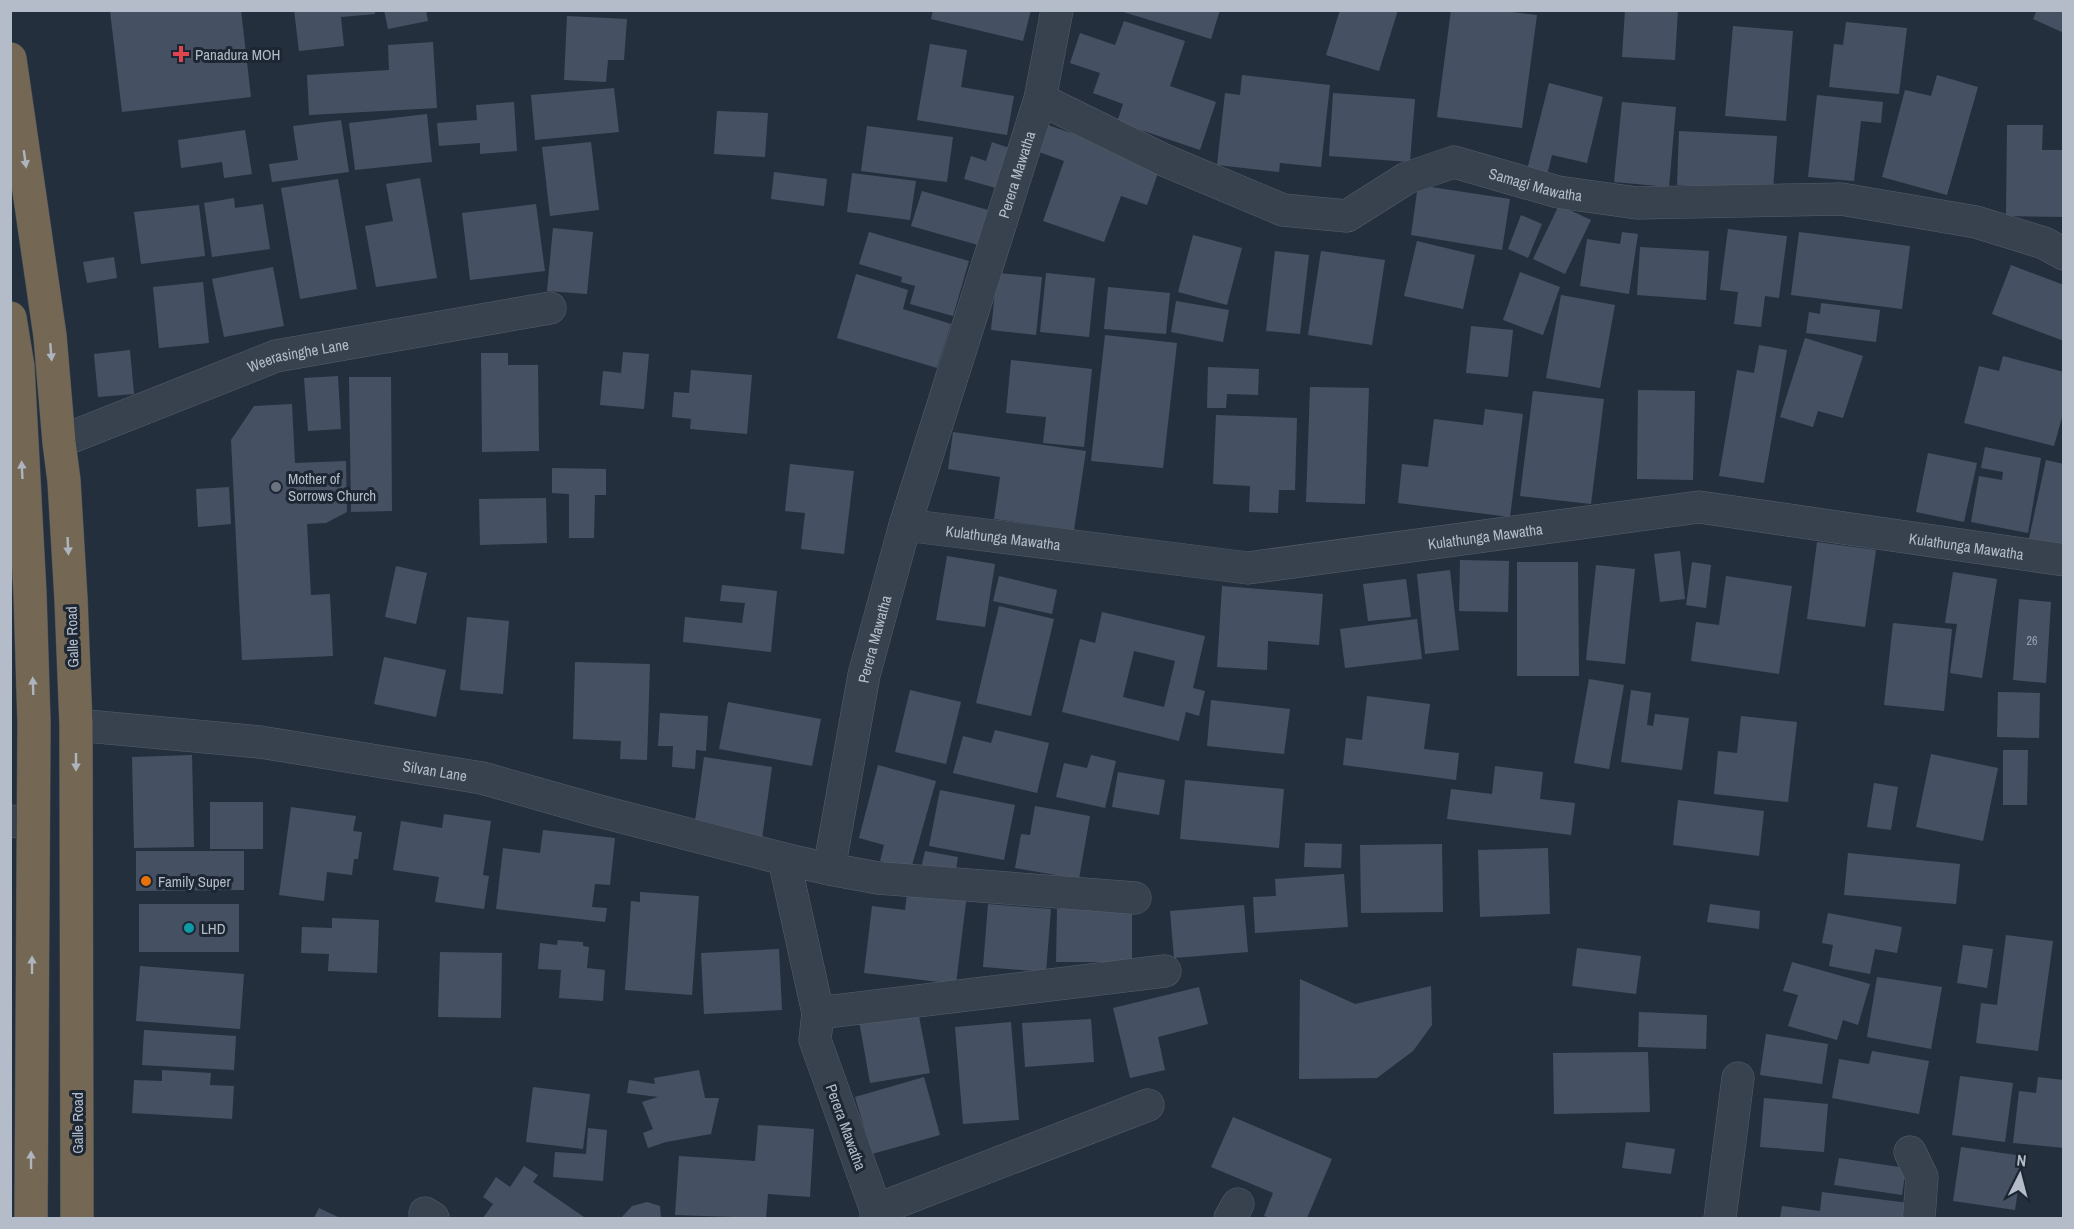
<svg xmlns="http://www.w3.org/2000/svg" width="2074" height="1229" font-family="'Archivo Narrow',sans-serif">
	<rect width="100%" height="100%" fill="#242f3e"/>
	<g fill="#455162" fill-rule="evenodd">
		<path d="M241 10 251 97 122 112 110 11Z"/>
		<path d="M294 10H375V14L341 17 344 46 299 51Z"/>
		<path d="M384 10H426L428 21 388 29Z"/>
		<path d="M933 10H1031L1023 41 931 19Z"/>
		<path d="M1117 10H1220L1211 39Z"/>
		<path d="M1340 10H1398L1379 71 1326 55Z"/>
		<path d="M1451 10H1497L1537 15 1522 128 1437 117Z"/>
		<path d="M1625 10H1678L1675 60 1622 57Z"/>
		<path d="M2037 10H2064V33L2033 19Z"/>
		<path d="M567 16 627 19 624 60H608L606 82 564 80Z"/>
		<path d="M1124 21 1185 41 1170 86 1216 102 1200 150 1117 122 1123 104 1093 93 1100 73 1070 63 1080 33 1115 45Z"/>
		<path d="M1846 22 1907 28 1899 94 1829 87 1834 44 1843 45Z"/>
		<path d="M1733 26 1793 31 1786 121 1725 116Z"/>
		<path d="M433 42 437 108 309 115 307 75 389 70 388 45Z"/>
		<path d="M930 44 967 50 961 87 1014 96 1007 135 917 120Z"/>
		<path d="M1242 75 1330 85 1321 167 1280 163 1279 172 1217 165 1225 93 1240 95Z"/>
		<path d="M1937 75 1978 87 1947 195 1882 177 1905 90 1931 96Z"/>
		<path d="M1549 83 1603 97 1587 163 1552 155 1547 175 1527 170Z"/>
		<path d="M614 88 619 132 535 140 531 95Z"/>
		<path d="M1333 93 1415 99 1410 162 1329 156Z"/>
		<path d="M1817 95 1883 102 1881 123 1861 121 1854 181 1808 177Z"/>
		<path d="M514 102 517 151 480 154V143L439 146 437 123 477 120 476 105Z"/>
		<path d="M1622 102 1676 107 1669 187 1614 182Z"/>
		<path d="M717 111 768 113 765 157 714 154Z"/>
		<path d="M427 114 432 162 355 170 349 123Z"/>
		<path d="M341 120 349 172 272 182 269 164 298 160 293 126Z"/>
		<path d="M1048 125 1161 164 1147 205 1121 196 1104 242 1043 221 1064 161 1039 152Z"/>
		<path d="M2007 125H2043L2042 150H2064V217L2006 216Z"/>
		<path d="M867 126 953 137 947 182 861 171Z"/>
		<path d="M245 130 252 174 224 178 222 162 181 168 178 140Z"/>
		<path d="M1679 131 1777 136 1773 190 1677 185Z"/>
		<path d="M591 142 599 210 550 216 542 147Z"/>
		<path d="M992 142 1012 149 999 189 964 179 971 156 986 161Z"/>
		<path d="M774 172 827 179 824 206 771 199Z"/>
		<path d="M852 173 916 181 910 220 847 212Z"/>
		<path d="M420 178 437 278 376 287 365 226 393 221 386 184Z"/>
		<path d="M338 179 357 289 300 299 281 188Z"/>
		<path d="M1418 185 1510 199 1502 250 1411 235Z"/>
		<path d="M922 191 988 210 978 245 911 226Z"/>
		<path d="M234 198 235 208 263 204 270 249 212 257 204 203Z"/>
		<path d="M536 204 545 271 470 280 462 213Z"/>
		<path d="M199 205 205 256 141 264 134 212Z"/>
		<path d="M1559 205 1591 220 1565 274 1533 259Z"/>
		<path d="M1521 215 1542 224 1528 258 1508 249Z"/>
		<path d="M553 228 593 232 587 294 547 291Z"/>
		<path d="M1728 229 1787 236 1779 298 1765 296 1761 327 1734 324 1738 292 1720 290Z"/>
		<path d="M869 232 969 261 953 316 910 304 915 286 901 282 902 277 859 264Z"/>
		<path d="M1622 232 1638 234 1629 294 1580 286 1587 239 1620 244Z"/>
		<path d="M1799 232 1910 246 1902 309 1791 295Z"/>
		<path d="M1193 235 1242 248 1227 305 1178 292Z"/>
		<path d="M1417 241 1475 255 1463 309 1404 296Z"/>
		<path d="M1640 247 1709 251 1706 300 1637 295Z"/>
		<path d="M1275 251 1309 255 1300 334 1266 331Z"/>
		<path d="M1321 251 1385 260 1372 345 1308 335Z"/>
		<path d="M114 257 117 278 87 283 83 262Z"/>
		<path d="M2011 265 2064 285V341L1992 314Z"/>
		<path d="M273 267 284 326 224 337 212 279Z"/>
		<path d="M1520 272 1560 287 1543 335 1503 320Z"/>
		<path d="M997 273 1042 277 1036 335 991 330Z"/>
		<path d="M1046 273 1095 278 1089 337 1040 332Z"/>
		<path d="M856 274 908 290 903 309 951 324 937 368 837 338Z"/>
		<path d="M203 282 209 343 159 348 153 287Z"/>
		<path d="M1108 287 1170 293 1166 334 1104 329Z"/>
		<path d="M1561 295 1615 305 1600 388 1546 378Z"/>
		<path d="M1176 301 1229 310 1223 342 1171 332Z"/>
		<path d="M1821 303 1880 310 1876 342 1806 333 1809 312 1820 314Z"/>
		<path d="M1471 326 1513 330 1508 377 1466 373Z"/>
		<path d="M1105 335 1177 343 1163 468 1091 461Z"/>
		<path d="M1805 338 1863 356 1843 418 1818 411 1813 427 1780 417Z"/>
		<path d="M1759 345 1787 350 1764 483 1719 476 1737 370 1754 373Z"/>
		<path d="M130 350 134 394 98 397 94 354Z"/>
		<path d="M623 352 649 354 644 409 600 405 603 371 621 373Z"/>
		<path d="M481 353H508V365H538L539 451 482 452Z"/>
		<path d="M2003 356 2064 372V410L2054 446 1964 423 1979 366 1999 371Z"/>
		<path d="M1011 360 1092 369 1084 447 1043 443 1046 417 1006 413Z"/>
		<path d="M1208 367 1259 369 1258 395 1227 394 1226 408H1207Z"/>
		<path d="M691 370 752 375 747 434 690 429 691 419 672 417 674 392 689 393Z"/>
		<path d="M338 376 341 429 308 431 304 378Z"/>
		<path d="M349 377H391L392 511 351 512Z"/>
		<path d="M1310 387 1369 388 1365 504 1306 502Z"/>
		<path d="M1638 390 1695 391 1693 480 1637 479Z"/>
		<path d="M1533 391 1604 399 1591 504 1520 496Z"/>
		<path d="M292 404 295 463 346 461 347 512 326 523 307 524 311 595 330 594 333 656 242 660 231 440 254 406Z"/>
		<path d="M1485 409 1523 414 1510 517 1398 503 1402 464 1428 467 1434 419 1483 425Z"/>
		<path d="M1216 415 1297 418 1295 490H1279L1278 513 1249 512 1250 486 1213 484Z"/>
		<path d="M953 432 1086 451 1074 530 994 519 1000 477 948 469Z"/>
		<path d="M1985 447 2041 458 2028 533 1971 522 1979 476 2002 480 2003 472 1981 468Z"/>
		<path d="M1928 453 1977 463 1964 522 1916 512Z"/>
		<path d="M2046 460 2064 464V550L2028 543Z"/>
		<path d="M790 464 854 471 844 554 801 549 805 513 785 511Z"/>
		<path d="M552 468 606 469V495H595L594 538H569V494L552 493Z"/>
		<path d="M229 487 231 524 198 527 196 489Z"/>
		<path d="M546 498 547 543 480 545 479 499Z"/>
		<path d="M1817 542 1876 550 1865 627 1807 619Z"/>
		<path d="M1680 551 1685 599 1660 602 1654 554Z"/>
		<path d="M947 556 995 564 985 627 936 620Z"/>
		<path d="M1460 560 1509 561 1508 612 1459 611Z"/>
		<path d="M1517 562H1578L1579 676H1517Z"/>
		<path d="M1692 562 1711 565 1706 608 1686 605Z"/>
		<path d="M1596 565 1635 569 1625 664 1586 660Z"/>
		<path d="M396 566 427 573 416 624 385 617Z"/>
		<path d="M1450 570 1459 650 1425 654 1417 574Z"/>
		<path d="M1953 572 1997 579 1982 678 1950 673 1957 624 1945 623Z"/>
		<path d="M999 576 1057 590 1052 614 993 601Z"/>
		<path d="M1726 576 1792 586 1779 674 1691 661 1696 622 1719 625Z"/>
		<path d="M1406 579 1411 617 1368 621 1363 584Z"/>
		<path d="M722 585 777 591 771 652 683 642 685 617 742 623 745 603 720 601Z"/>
		<path d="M1222 586 1323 594 1319 645 1268 641 1267 670 1217 667Z"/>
		<path d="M2019 599 2051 602 2046 683 2013 680Z"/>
		<path d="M999 606 1054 619 1031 716 976 703Z"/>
		<path d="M1102 612 1205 636 1193 688 1205 691 1199 716 1186 712 1179 741 1062 712 1080 639 1095 643ZM1134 651 1175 661 1164 707 1123 697Z"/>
		<path d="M467 617 509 621 503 694 460 690Z"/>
		<path d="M1417 619 1422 659 1345 668 1340 629Z"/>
		<path d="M1893 623 1952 629 1944 711 1884 705Z"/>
		<path d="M384 657 446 670 436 717 374 704Z"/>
		<path d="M575 662 650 664 647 760 620 759 621 741 573 739Z"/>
		<path d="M1589 679 1624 685 1609 769 1574 763Z"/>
		<path d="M910 690 961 702 946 764 895 752Z"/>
		<path d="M1631 690 1651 693 1647 725 1653 726 1655 714 1689 718 1682 770 1621 762Z"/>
		<path d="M1998 692 2040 693 2039 738 1997 737Z"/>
		<path d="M1367 696 1430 704 1424 749 1459 753 1456 780 1343 765 1346 738 1362 740Z"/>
		<path d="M1211 700 1290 709 1284 754 1207 746Z"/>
		<path d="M728 702 821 719 812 766 719 749Z"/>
		<path d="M660 713 708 716 706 751 696 750 695 769 672 767 673 746H658Z"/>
		<path d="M1741 716 1797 722 1788 802 1714 794 1718 751 1737 753Z"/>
		<path d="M995 730 1049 743 1037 793 953 773 963 736 991 743Z"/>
		<path d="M2003 750H2028L2027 805H2003Z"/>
		<path d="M1931 754 1998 768 1983 841 1916 827Z"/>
		<path d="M192 755 194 847 134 848 132 757Z"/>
		<path d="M1091 755 1116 761 1105 808 1056 797 1064 763 1087 768Z"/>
		<path d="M704 757 772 767 762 839 694 828Z"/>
		<path d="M878 765 936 781 911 869 880 861 884 845 859 838Z"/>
		<path d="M1495 766 1543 772 1540 799 1575 803 1571 835 1447 819 1451 789 1492 794Z"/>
		<path d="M1118 772 1165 780 1159 815 1112 807Z"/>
		<path d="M1185 780 1284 789 1279 848 1180 839Z"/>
		<path d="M1874 783 1898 787 1891 830 1867 827Z"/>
		<path d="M940 790 1015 805 1004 860 929 846Z"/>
		<path d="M1678 800 1764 811 1759 856 1673 845Z"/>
		<rect x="210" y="802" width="53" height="47"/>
		<path d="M1035 806 1090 816 1079 879 1015 868 1021 834 1030 835Z"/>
		<path d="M291 807 356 816 353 831 362 832 358 859H354L352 875 327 872 324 901 279 895Z"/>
		<path d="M444 814 491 821 483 875 489 876 484 909 435 902 439 877 393 870 401 821 442 828Z"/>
		<path d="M543 830 615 838 610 885 595 884 592 907 607 908 605 922 496 909 503 848 540 853Z"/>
		<path d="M1305 843 1342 844 1341 868 1304 867Z"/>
		<path d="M1442 844 1443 912 1361 913 1360 845Z"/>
		<path d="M1548 848 1550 914 1480 917 1478 850Z"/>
		<path d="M136 851H244V890L136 891Z"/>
		<path d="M925 851 958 857 955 875 921 868Z"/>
		<path d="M1848 853 1960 864 1956 904 1844 895Z"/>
		<path d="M1344 874 1348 927 1255 933 1253 897 1276 896 1275 879Z"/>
		<path d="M908 886 967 894 956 984 864 973 872 906 905 910Z"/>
		<path d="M640 892 699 896 692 995 625 990 631 901 640 902Z"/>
		<rect x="139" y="904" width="100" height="48"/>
		<path d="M988 904 1051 909 1046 972 983 967Z"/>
		<path d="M1710 904 1760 911 1759 929 1707 922Z"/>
		<path d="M1244 905 1248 952 1174 958 1170 911Z"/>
		<path d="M1057 909H1132V962H1056Z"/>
		<path d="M1828 913 1902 927 1897 953 1875 949 1870 974 1829 966 1833 945 1822 943Z"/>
		<path d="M332 918 379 920 377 973 328 971 329 954 301 953 302 927 332 928Z"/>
		<path d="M2006 935 2053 941 2038 1051 1976 1043 1981 1003 1997 1005Z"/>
		<path d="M558 940 583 942V946L589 947 587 968 605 970 603 1001 559 998 561 970 538 969 540 943 557 945Z"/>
		<path d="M1963 945 1993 949 1987 988 1957 983Z"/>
		<path d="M1577 948 1641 956 1636 994 1572 986Z"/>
		<path d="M779 949 782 1010 704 1014 701 953Z"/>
		<path d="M440 952 502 953 501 1018 438 1017Z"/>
		<path d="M1792 962 1870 984 1858 1025 1843 1020 1837 1040 1788 1026 1798 995 1783 991Z"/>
		<path d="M140 966 244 974 240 1029 136 1021Z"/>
		<path d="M1877 977 1942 987 1931 1049 1867 1037Z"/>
		<path d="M1300 979 1355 1004 1431 986 1432 1025 1413 1051 1377 1078 1299 1079Z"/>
		<path d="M1199 987 1208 1024 1158 1037 1165 1070 1130 1078 1113 1008Z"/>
		<path d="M918 1011 930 1073 870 1083 859 1021Z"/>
		<path d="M1639 1012 1707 1015 1706 1049 1638 1047Z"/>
		<path d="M1091 1019 1094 1062 1025 1067 1022 1023Z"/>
		<path d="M1011 1022 1019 1120 963 1124 955 1027Z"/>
		<path d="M144 1030 236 1036 234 1070 142 1065Z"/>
		<path d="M1766 1034 1828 1044 1822 1084 1760 1075Z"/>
		<path d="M1872 1051 1929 1061 1919 1114 1832 1098 1839 1059 1869 1064Z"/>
		<path d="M1648 1052 1650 1112 1554 1114 1553 1053Z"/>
		<path d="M162 1070 211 1073 210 1085 234 1086 232 1119 132 1113 134 1080 162 1081Z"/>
		<path d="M699 1070 705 1098H719L711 1134 666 1142 648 1148 643 1133 653 1129 642 1102 658 1097 627 1093 629 1080 655 1084 654 1078Z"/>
		<path d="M1960 1076 2013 1083 2005 1142 1952 1135Z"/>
		<path d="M924 1077 940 1135 872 1154 855 1097Z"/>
		<path d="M2038 1077 2064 1080V1148L2013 1143 2019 1091 2036 1093Z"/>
		<path d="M533 1087 590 1094 583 1149 526 1142Z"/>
		<path d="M1764 1098 1828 1104 1824 1152 1760 1147Z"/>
		<path d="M1233 1117 1332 1159 1307 1218H1270L1264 1216 1273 1193 1211 1167Z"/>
		<path d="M758 1125 814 1129 810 1197 768 1194 766 1218 675 1215 679 1156 755 1161Z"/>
		<path d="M588 1128 607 1130 603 1181 553 1177 555 1152 586 1154Z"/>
		<path d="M1626 1142 1675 1149 1671 1174 1622 1168Z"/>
		<path d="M1961 1147 2023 1156 2015 1210 1953 1201Z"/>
		<path d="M1839 1158 1906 1168 1902 1195 1834 1185Z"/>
		<path d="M524 1166 538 1175 533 1182 584 1217 583 1218H483L493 1204 483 1197 496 1177 510 1187Z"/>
		<path d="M1822 1192 1909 1203 1907 1218H1780L1782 1206 1820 1211Z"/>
		<path d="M647 1202 660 1206 661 1218H621L632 1206Z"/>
		<path d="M319 1208 340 1218H314Z"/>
	</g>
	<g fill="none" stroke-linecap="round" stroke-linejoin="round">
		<defs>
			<g id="minor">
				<path id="s1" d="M1040 99 1164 160 1283 210 1347 216 1407 178 1454 162 1558 192 1637 203 1841 199 1976 222 2044 243 2064 254"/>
				<path id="s2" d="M59 442 276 356 550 308"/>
				<path id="s3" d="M905 525 1248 568 1699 507 2064 560"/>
				<path id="s4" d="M76 725 260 742 482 778 595 810 784 859"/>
				<path d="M10 821 32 823"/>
				<path d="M829 869 878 878 1135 898"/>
				<path d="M818 1013 1165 971"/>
				<path d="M1910 1152 1922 1177 1919 1218"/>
				<path d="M876 1210 1148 1105"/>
				<path d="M425 1213 433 1218"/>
				<path id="s5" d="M876 1218V1210L815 1040 818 1013 784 859 829 869 864 675 905 525 1040 99 1057 10"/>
				<path d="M1230 1218 1238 1204"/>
				<path d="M1720 1218 1738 1078"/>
			</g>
			<g id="highway">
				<path d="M10 59 50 336 59 442 64 481 71 599 76 725 77 1218"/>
				<path d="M10 318 18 367 30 594 34 723 31 1218"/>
			</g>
		</defs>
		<use href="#minor" stroke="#565f6c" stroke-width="33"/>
		<use href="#highway" stroke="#434c59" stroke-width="34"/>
		<use href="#minor" stroke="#38414e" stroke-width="32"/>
		<use href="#highway" stroke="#746855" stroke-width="33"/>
	</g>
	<defs><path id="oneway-solid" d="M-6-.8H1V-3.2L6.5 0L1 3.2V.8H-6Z" transform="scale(1.5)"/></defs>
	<g fill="#aeb4bd">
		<use href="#oneway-solid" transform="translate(25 159) rotate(82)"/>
		<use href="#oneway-solid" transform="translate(51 352) rotate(85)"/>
		<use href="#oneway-solid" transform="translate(22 470) rotate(-93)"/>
		<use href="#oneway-solid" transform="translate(68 546) rotate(87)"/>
		<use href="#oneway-solid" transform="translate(33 686) rotate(-92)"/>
		<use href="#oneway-solid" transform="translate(76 762) rotate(90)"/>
		<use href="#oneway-solid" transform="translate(32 965) rotate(-90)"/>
		<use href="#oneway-solid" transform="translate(31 1160) rotate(-90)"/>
	</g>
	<path fill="#e0444e" stroke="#1d2633" stroke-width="2" d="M178 45h6v6h6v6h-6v6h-6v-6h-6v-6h6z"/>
	<circle fill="#6b7280" stroke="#1d2633" stroke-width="2" cx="276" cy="487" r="6"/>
	<circle fill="#e8710a" stroke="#1d2633" stroke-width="2" cx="146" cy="881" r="6"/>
	<circle fill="#0f9aa8" stroke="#1d2633" stroke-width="2" cx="189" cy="928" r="6"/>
	<g text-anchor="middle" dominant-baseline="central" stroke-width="6" stroke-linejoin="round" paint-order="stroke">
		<g font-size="12" fill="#98a1af">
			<text x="2032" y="641">26</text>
		</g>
		<g font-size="15" fill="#b4bcc9" stroke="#1d2633" text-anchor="start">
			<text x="195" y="54">Panadura MOH</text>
			<text x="288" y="478">Mother of<tspan x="288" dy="17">Sorrows Church</tspan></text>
			<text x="158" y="881">Family Super</text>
			<text x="201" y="928">LHD</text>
		</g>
		<g font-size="15" fill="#b4bcc9" stroke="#1d2633">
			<text stroke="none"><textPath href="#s5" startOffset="1140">Perera Mawatha</textPath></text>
			<text stroke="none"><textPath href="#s1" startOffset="537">Samagi Mawatha</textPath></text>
			<text stroke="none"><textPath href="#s2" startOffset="255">Weerasinghe Lane</textPath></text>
			<text stroke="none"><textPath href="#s3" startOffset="585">Kulathunga Mawatha</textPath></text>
			<text stroke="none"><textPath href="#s3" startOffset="99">Kulathunga Mawatha</textPath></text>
			<text stroke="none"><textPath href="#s3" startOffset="1071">Kulathunga Mawatha</textPath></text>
			<text transform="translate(72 637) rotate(-92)">Galle Road</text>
			<text stroke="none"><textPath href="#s5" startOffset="654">Perera Mawatha</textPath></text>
			<text stroke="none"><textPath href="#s4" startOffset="362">Silvan Lane</textPath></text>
			<text transform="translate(77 1123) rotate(-90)">Galle Road</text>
			<text transform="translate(846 1127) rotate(70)">Perera Mawatha</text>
		</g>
	</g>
	<rect width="2074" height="1229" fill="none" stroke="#b4bcc9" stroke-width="24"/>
	<g transform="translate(2020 1175) rotate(6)" stroke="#1d2633" stroke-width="4.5" paint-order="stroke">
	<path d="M0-4.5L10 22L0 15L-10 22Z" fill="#b4bcc9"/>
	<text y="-9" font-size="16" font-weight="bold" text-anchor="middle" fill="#b4bcc9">N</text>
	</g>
</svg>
